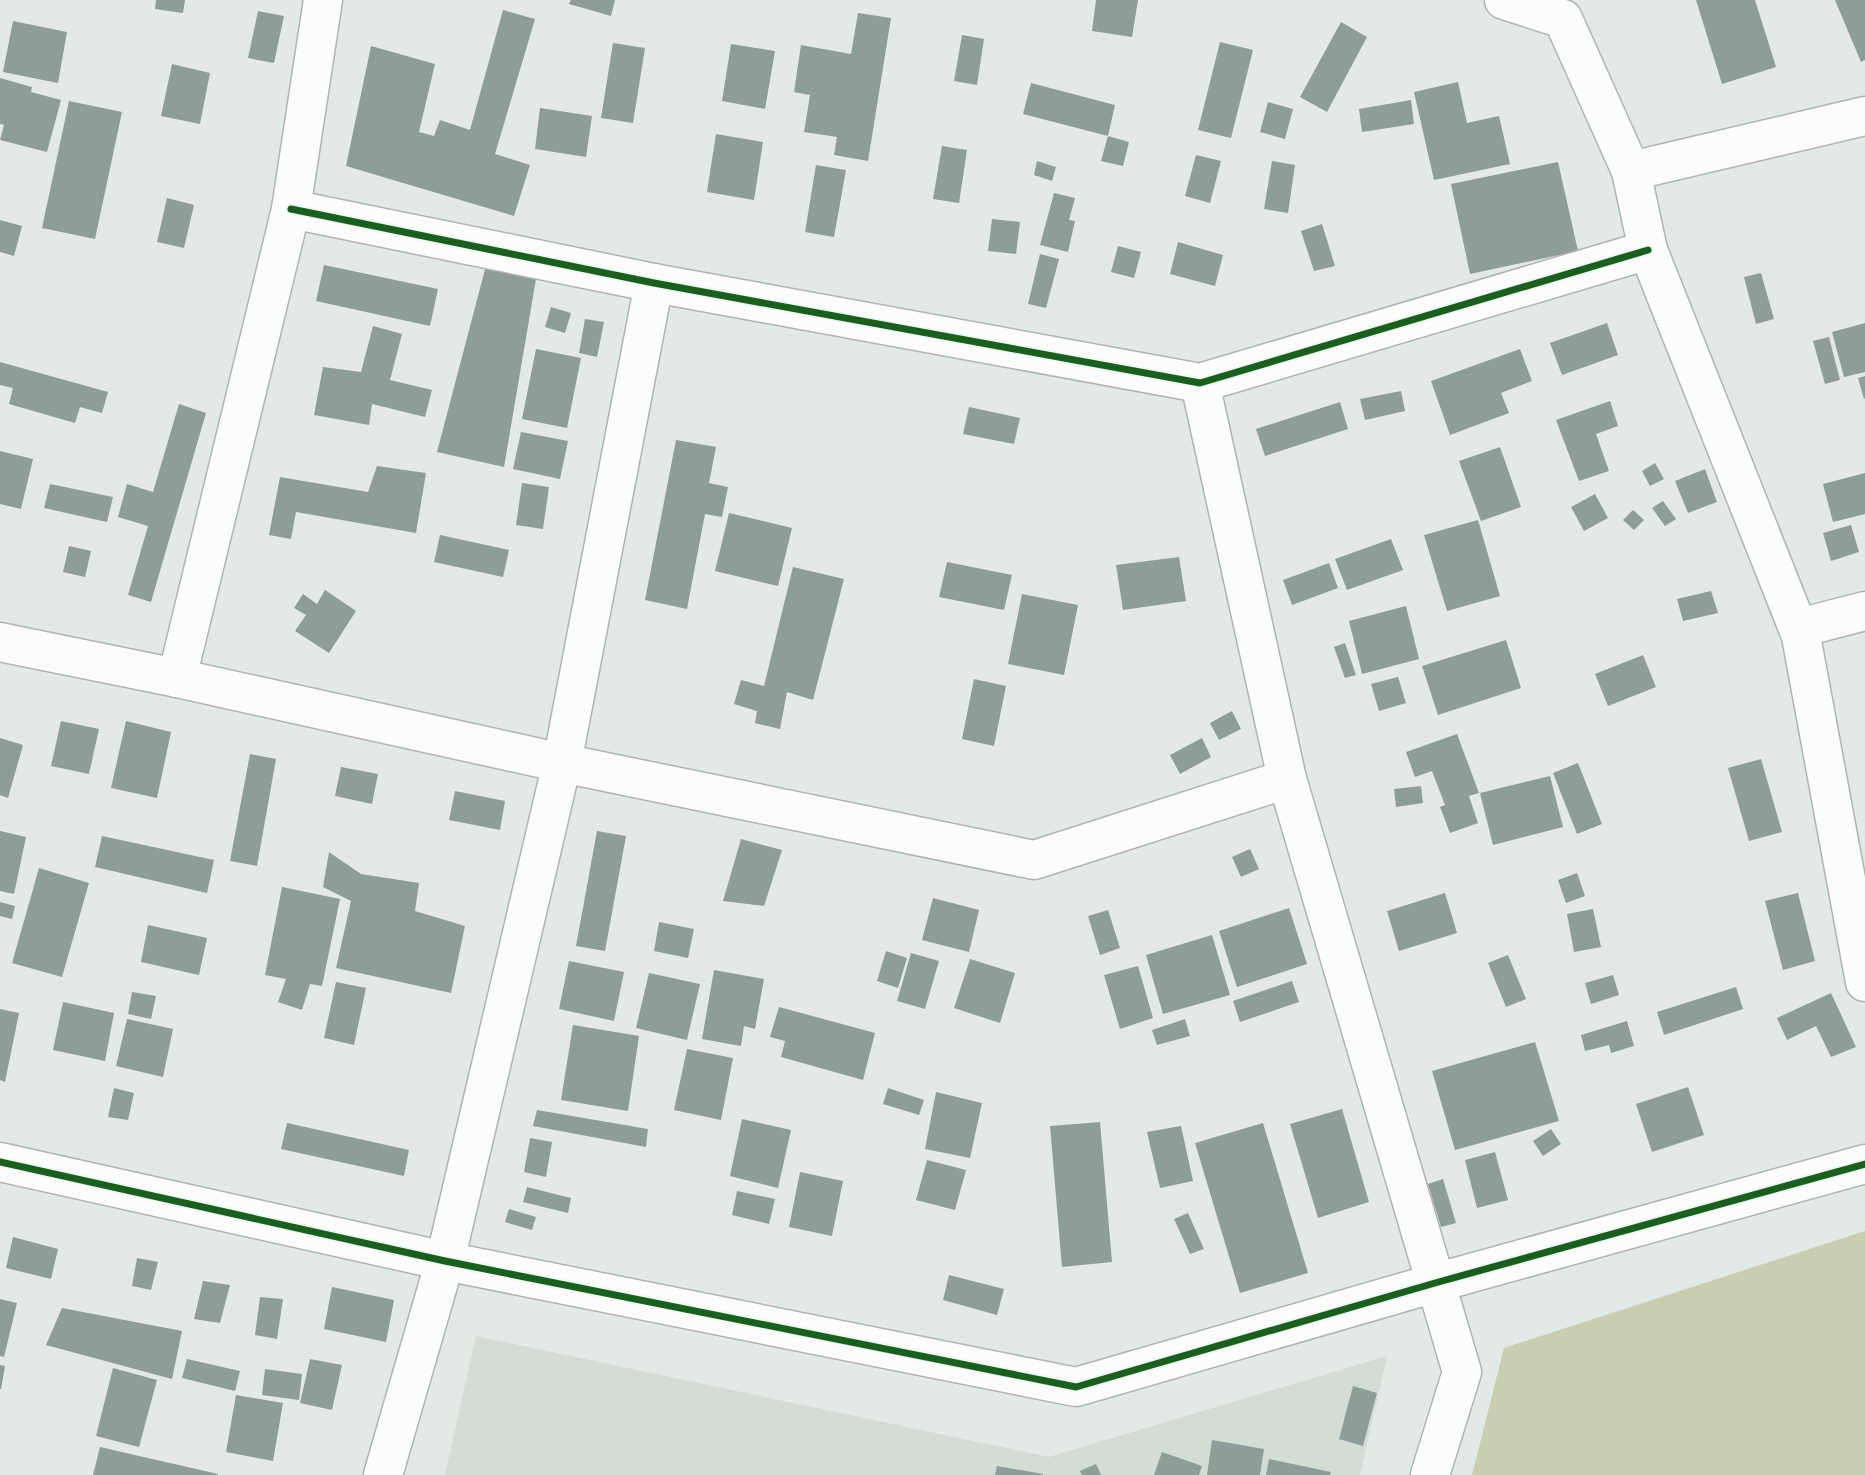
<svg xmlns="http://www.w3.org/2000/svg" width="1865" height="1475" font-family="Mulish,sans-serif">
	<rect width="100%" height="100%" fill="#e3e9e6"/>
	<path fill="#d1ddd5" d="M476 1336 1049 1457 1387 1356 1360 1475H445Z"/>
	<path fill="#c9ceb0" d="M1865 1231V1475H1472L1504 1348Z"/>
	<g fill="#8e9d9a">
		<path d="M156 0H185L183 13 155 9Z"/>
		<path d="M571 0H615L611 16 569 4Z"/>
		<path d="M1096 0H1138L1132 37 1092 31Z"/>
		<path d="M1696 0H1755L1776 67 1722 84Z"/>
		<path d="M1835 0H1865V60L1861 62Z"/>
		<path d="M503 10 535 19 495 154 530 165 514 216 346 166 371 46 435 64 419 132 434 136 440 120 470 130Z"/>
		<path d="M258 11 284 16 274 63 248 58Z"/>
		<path d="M858 13 891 18 868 161 834 155 837 137 804 132 810 95 794 92 801 45 851 54Z"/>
		<path d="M13 21 67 32 58 83 3 72Z"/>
		<path d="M1341 22 1367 37 1327 112 1300 97Z"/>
		<path d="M962 35 984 39 977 85 954 81Z"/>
		<path d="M1220 42 1253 50 1231 138 1198 130Z"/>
		<path d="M613 43 645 48 633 123 601 118Z"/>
		<path d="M731 44 775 51 765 109 722 101Z"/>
		<path d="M172 64 210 73 200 124 161 116Z"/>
		<path d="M0 78 32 87 31 92 61 100 47 152 0 140 4 125 0 124Z"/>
		<path d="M1458 82 1467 123 1499 116 1510 164 1434 180 1414 92Z"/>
		<path d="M1031 83 1115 105 1108 136 1023 114Z"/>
		<path d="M1411 100 1414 124 1362 132 1359 109Z"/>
		<path d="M69 101 122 112 95 239 42 228Z"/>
		<path d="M1268 102 1293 109 1285 139 1260 132Z"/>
		<path d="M540 108 592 116 586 157 535 149Z"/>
		<path d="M716 134 763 142 754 200 707 192Z"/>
		<path d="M1108 136 1129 142 1123 166 1101 161Z"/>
		<path d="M942 146 967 150 959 203 933 199Z"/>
		<path d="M1196 155 1221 161 1210 203 1185 196Z"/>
		<path d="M1037 161 1056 167 1052 181 1034 175Z"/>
		<path d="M1272 161 1295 165 1288 213 1264 209Z"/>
		<path d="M1558 162 1578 251 1470 274 1451 184Z"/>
		<path d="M816 165 846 170 834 237 805 232Z"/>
		<path d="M1054 193 1075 198 1069 220 1075 221 1068 252 1040 245Z"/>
		<path d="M167 198 194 205 184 248 157 242Z"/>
		<path d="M992 219 1020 222 1016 254 988 251Z"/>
		<path d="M0 220 22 226 14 256 0 252Z"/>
		<path d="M1322 224 1335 266 1314 271 1301 231Z"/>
		<path d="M1178 242 1223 255 1215 286 1170 274Z"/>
		<path d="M1118 246 1141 252 1134 278 1111 272Z"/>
		<path d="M1040 254 1059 259 1046 308 1028 304Z"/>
		<path d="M488 258 537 273 504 467 437 452Z"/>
		<path d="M324 265 438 289 430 326 316 301Z"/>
		<path d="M1761 273 1774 319 1756 324 1744 277Z"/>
		<path d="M551 307 571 313 565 333 545 327Z"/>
		<path d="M585 319 604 322 597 357 579 353Z"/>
		<path d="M1607 323 1618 355 1562 375 1550 343Z"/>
		<path d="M1865 323V372L1844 377 1832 332Z"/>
		<path d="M373 326 402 334 390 380 432 390 425 417 372 404 369 425 314 415 323 367 361 372Z"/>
		<path d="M1829 337 1840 380 1825 384 1813 341Z"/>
		<path d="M536 349 581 358 567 428 522 419Z"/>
		<path d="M1520 349 1532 381 1501 393 1509 413 1450 435 1431 381Z"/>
		<path d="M0 362 108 392 102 413 80 407 75 423 9 404 13 388 0 385Z"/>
		<path d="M1865 376V398L1864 399 1858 378Z"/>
		<path d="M1401 391 1405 411 1365 420 1360 399Z"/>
		<path d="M1610 401 1618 426 1596 434 1609 471 1579 481 1556 420Z"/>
		<path d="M1340 402 1348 429 1265 456 1256 429Z"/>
		<path d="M179 404 206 413 151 602 128 595 148 526 118 517 127 484 153 492Z"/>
		<path d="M969 407 1020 418 1014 444 963 434Z"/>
		<path d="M521 432 568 441 560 479 513 469Z"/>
		<path d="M676 440 716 447 709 483 728 487 722 517 705 514 687 609 645 600Z"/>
		<path d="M1500 447 1521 507 1481 521 1459 461Z"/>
		<path d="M0 451 33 459 21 509 0 504Z"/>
		<path d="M1655 463 1664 479 1650 486 1642 471Z"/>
		<path d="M377 466 426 473 416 533 296 512 291 539 269 535 280 477 368 492Z"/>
		<path d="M1705 469 1717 502 1688 513 1675 481Z"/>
		<path d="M1865 473V514L1833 522 1823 484Z"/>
		<path d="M522 483 549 487 543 529 516 525Z"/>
		<path d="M50 484 113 497 107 522 44 508Z"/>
		<path d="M1595 494 1608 518 1584 531 1571 507Z"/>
		<path d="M1663 501 1676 519 1665 526 1652 508Z"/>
		<path d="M1633 510 1644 520 1634 530 1623 520Z"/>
		<path d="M729 513 792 528 778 586 715 571Z"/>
		<path d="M1478 520 1500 596 1447 611 1424 535Z"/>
		<path d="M1851 525 1859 552 1831 561 1823 533Z"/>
		<path d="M440 535 509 550 503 577 434 562Z"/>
		<path d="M1391 539 1403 570 1347 590 1335 559Z"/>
		<path d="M69 546 91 551 85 577 63 572Z"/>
		<path d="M1179 557 1186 601 1123 610 1116 565Z"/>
		<path d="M947 562 1012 575 1004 610 939 597Z"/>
		<path d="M1329 563 1338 588 1292 605 1283 580Z"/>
		<path d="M793 567 844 579 813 700 787 692 780 729 755 723 757 711 734 704 741 680 764 686Z"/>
		<path d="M325 590 356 611 329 653 295 631 306 615 294 608 303 594 317 604Z"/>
		<path d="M1711 591 1718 613 1683 621 1677 599Z"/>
		<path d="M1022 594 1078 605 1064 675 1008 664Z"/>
		<path d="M1406 606 1419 659 1362 674 1349 621Z"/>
		<path d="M1506 640 1521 688 1438 715 1422 666Z"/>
		<path d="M1345 643 1356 675 1345 678 1334 647Z"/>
		<path d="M1643 655 1656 687 1608 706 1595 674Z"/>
		<path d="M1398 677 1406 703 1379 711 1371 684Z"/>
		<path d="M974 679 1006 686 994 746 962 739Z"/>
		<path d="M1232 711 1241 729 1219 740 1210 723Z"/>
		<path d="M61 721 99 729 89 774 51 766Z"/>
		<path d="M126 721 171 732 157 798 111 788Z"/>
		<path d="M1457 734 1479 793 1469 796 1478 823 1450 833 1440 807 1445 805 1432 771 1415 777 1406 752Z"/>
		<path d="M0 738 23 745 8 798 0 795Z"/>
		<path d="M1202 738 1211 757 1180 774 1170 755Z"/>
		<path d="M250 754 276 759 257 866 230 861Z"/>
		<path d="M1761 759 1782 832 1749 841 1728 768Z"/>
		<path d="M1578 763 1602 824 1577 834 1553 773Z"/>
		<path d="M341 767 378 774 372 804 335 796Z"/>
		<path d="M1550 776 1563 827 1493 845 1480 793Z"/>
		<path d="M1421 786 1423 803 1396 807 1394 789Z"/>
		<path d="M455 791 505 801 500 830 449 820Z"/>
		<path d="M0 831 26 837 14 894 0 891Z"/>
		<path d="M597 831 626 836 605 951 576 946Z"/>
		<path d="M102 836 214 860 207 893 95 867Z"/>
		<path d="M741 839 782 850 764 906 723 901Z"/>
		<path d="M1250 849 1259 869 1241 877 1232 857Z"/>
		<path d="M329 852 361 874 419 883 415 911 465 926 451 993 336 968 351 901 323 887Z"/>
		<path d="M39 868 89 883 62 977 12 963Z"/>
		<path d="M1577 873 1585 896 1566 903 1558 880Z"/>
		<path d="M282 887 340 899 322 986 310 984 302 1010 278 1002 286 979 265 975Z"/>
		<path d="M1445 893 1457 933 1399 951 1387 911Z"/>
		<path d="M1798 893 1815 961 1783 970 1765 901Z"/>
		<path d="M933 898 979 910 969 952 922 940Z"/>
		<path d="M0 902 15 906 12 919 0 916Z"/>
		<path d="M1289 908 1307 964 1237 987 1219 931Z"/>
		<path d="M1593 909 1601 947 1574 952 1567 914Z"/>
		<path d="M1108 910 1120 948 1100 955 1088 916Z"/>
		<path d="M659 922 694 929 688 958 654 951Z"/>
		<path d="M148 925 207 938 199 975 141 962Z"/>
		<path d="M1212 935 1230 995 1163 1014 1146 955Z"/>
		<path d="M886 951 907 958 898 988 877 981Z"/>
		<path d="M911 953 939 961 925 1009 897 1001Z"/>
		<path d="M1508 955 1526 999 1506 1007 1488 963Z"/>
		<path d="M970 959 1015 973 1000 1023 954 1008Z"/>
		<path d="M569 961 624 972 614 1021 559 1009Z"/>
		<path d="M1138 966 1153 1018 1120 1029 1104 975Z"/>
		<path d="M714 970 764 979 755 1029 744 1026 741 1046 702 1039Z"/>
		<path d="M649 973 700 984 687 1040 636 1028Z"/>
		<path d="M1613 975 1619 995 1591 1004 1585 983Z"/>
		<path d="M1292 981 1299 1002 1240 1022 1233 1001Z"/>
		<path d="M336 982 366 988 354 1045 324 1038Z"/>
		<path d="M1736 987 1743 1009 1664 1035 1657 1012Z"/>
		<path d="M132 992 156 996 151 1019 128 1014Z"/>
		<path d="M1831 993 1856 1047 1831 1057 1816 1026 1787 1040 1777 1018Z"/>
		<path d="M63 1002 114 1013 105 1061 53 1050Z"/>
		<path d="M779 1007 875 1033 863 1080 781 1057 785 1041 770 1037Z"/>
		<path d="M0 1009 19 1013 5 1082 0 1080Z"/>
		<path d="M127 1019 173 1029 163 1077 116 1066Z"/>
		<path d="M1185 1019 1190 1036 1157 1045 1152 1030Z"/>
		<path d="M1627 1021 1634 1046 1611 1053 1609 1045 1585 1051 1581 1035Z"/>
		<path d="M573 1025 639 1036 628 1111 561 1100Z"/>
		<path d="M1535 1042 1559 1121 1455 1150 1432 1071Z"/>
		<path d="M687 1049 733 1058 721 1120 674 1110Z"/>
		<path d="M1688 1087 1704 1135 1652 1152 1636 1104Z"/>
		<path d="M114 1088 134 1093 128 1120 108 1117Z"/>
		<path d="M888 1088 924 1100 919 1115 883 1104Z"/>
		<path d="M936 1092 982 1103 970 1158 925 1149Z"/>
		<path d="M1342 1109 1369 1202 1318 1218 1290 1124Z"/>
		<path d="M537 1110 648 1129 646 1147 533 1126Z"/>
		<path d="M742 1119 791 1130 778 1188 730 1176Z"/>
		<path d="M1100 1122 1112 1262 1062 1267 1050 1126Z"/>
		<path d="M287 1123 409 1150 404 1176 281 1149Z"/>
		<path d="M1263 1123 1308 1273 1240 1293 1195 1143Z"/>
		<path d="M1181 1126 1193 1181 1160 1188 1147 1132Z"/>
		<path d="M1551 1129 1561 1144 1543 1156 1533 1141Z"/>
		<path d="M530 1138 552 1142 546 1177 524 1172Z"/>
		<path d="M1495 1152 1508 1200 1477 1208 1465 1160Z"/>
		<path d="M927 1160 966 1170 955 1210 916 1200Z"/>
		<path d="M800 1172 843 1181 832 1236 789 1227Z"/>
		<path d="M1443 1179 1456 1223 1441 1227 1428 1184Z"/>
		<path d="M527 1187 571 1198 568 1213 523 1202Z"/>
		<path d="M737 1191 775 1199 769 1224 732 1215Z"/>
		<path d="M509 1209 536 1217 532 1230 505 1222Z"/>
		<path d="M1188 1213 1204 1249 1190 1254 1174 1219Z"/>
		<path d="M13 1237 58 1249 51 1279 6 1268Z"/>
		<path d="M137 1258 158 1262 151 1290 132 1286Z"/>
		<path d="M949 1275 1004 1289 997 1315 943 1300Z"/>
		<path d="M203 1281 230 1285 220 1323 194 1319Z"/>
		<path d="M332 1287 394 1300 386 1342 324 1329Z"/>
		<path d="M260 1297 283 1299 277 1339 255 1335Z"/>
		<path d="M0 1299 17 1303 4 1357 0 1356Z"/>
		<path d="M62 1308 182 1331 172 1379 46 1345Z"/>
		<path d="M187 1359 240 1371 235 1391 182 1378Z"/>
		<path d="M310 1359 342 1365 332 1410 300 1403Z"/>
		<path d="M0 1365 5 1366 1 1389H0Z"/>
		<path d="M113 1368 157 1380 139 1447 96 1436Z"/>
		<path d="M265 1369 302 1374 299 1400 262 1395Z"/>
		<path d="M1353 1386 1377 1393 1363 1446 1339 1439Z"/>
		<path d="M236 1395 283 1403 273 1461 226 1452Z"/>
		<path d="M1212 1440 1264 1449 1260 1475H1207Z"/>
		<path d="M100 1447 218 1474V1475H93Z"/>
		<path d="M1162 1452 1202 1466 1199 1475H1154Z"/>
		<path d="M1269 1459 1331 1472 1330 1475H1266Z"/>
		<path d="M1096 1464 1101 1475H1082L1080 1471Z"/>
		<path d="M997 1466 1043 1474V1475H995Z"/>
	</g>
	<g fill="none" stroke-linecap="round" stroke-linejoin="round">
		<defs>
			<g id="street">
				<path d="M1504 0 1563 19 1631 171 1648 250 1801 636 1865 982"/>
				<path d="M1631 171 1865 116"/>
				<path d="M291 209 654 283 1200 383 1648 250"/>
				<path d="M1200 383 1287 779 1462 1372 1430 1475"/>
				<path d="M1799 628 1865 611"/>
				<path d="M0 642 177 678 562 763 1034 860 1287 779"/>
				<path d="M177 678 291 209 323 0"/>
				<path d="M0 1162 445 1261 1076 1387 1435 1283 1865 1164"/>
				<path d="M383 1475 445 1261 562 763 654 283"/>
			</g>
		</defs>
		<use href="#street" stroke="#afb4b1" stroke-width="41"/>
		<use href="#street" stroke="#fbfcfb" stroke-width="38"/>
		<defs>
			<g id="cycleway">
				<path d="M291 209 654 283 1200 383 1648 250"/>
				<path d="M0 1162 445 1261 1076 1387 1435 1283 1865 1164"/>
			</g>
		</defs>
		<use href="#cycleway" stroke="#eef8f2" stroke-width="11"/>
		<use href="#cycleway" stroke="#1b5e20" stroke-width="7"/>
	</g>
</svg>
